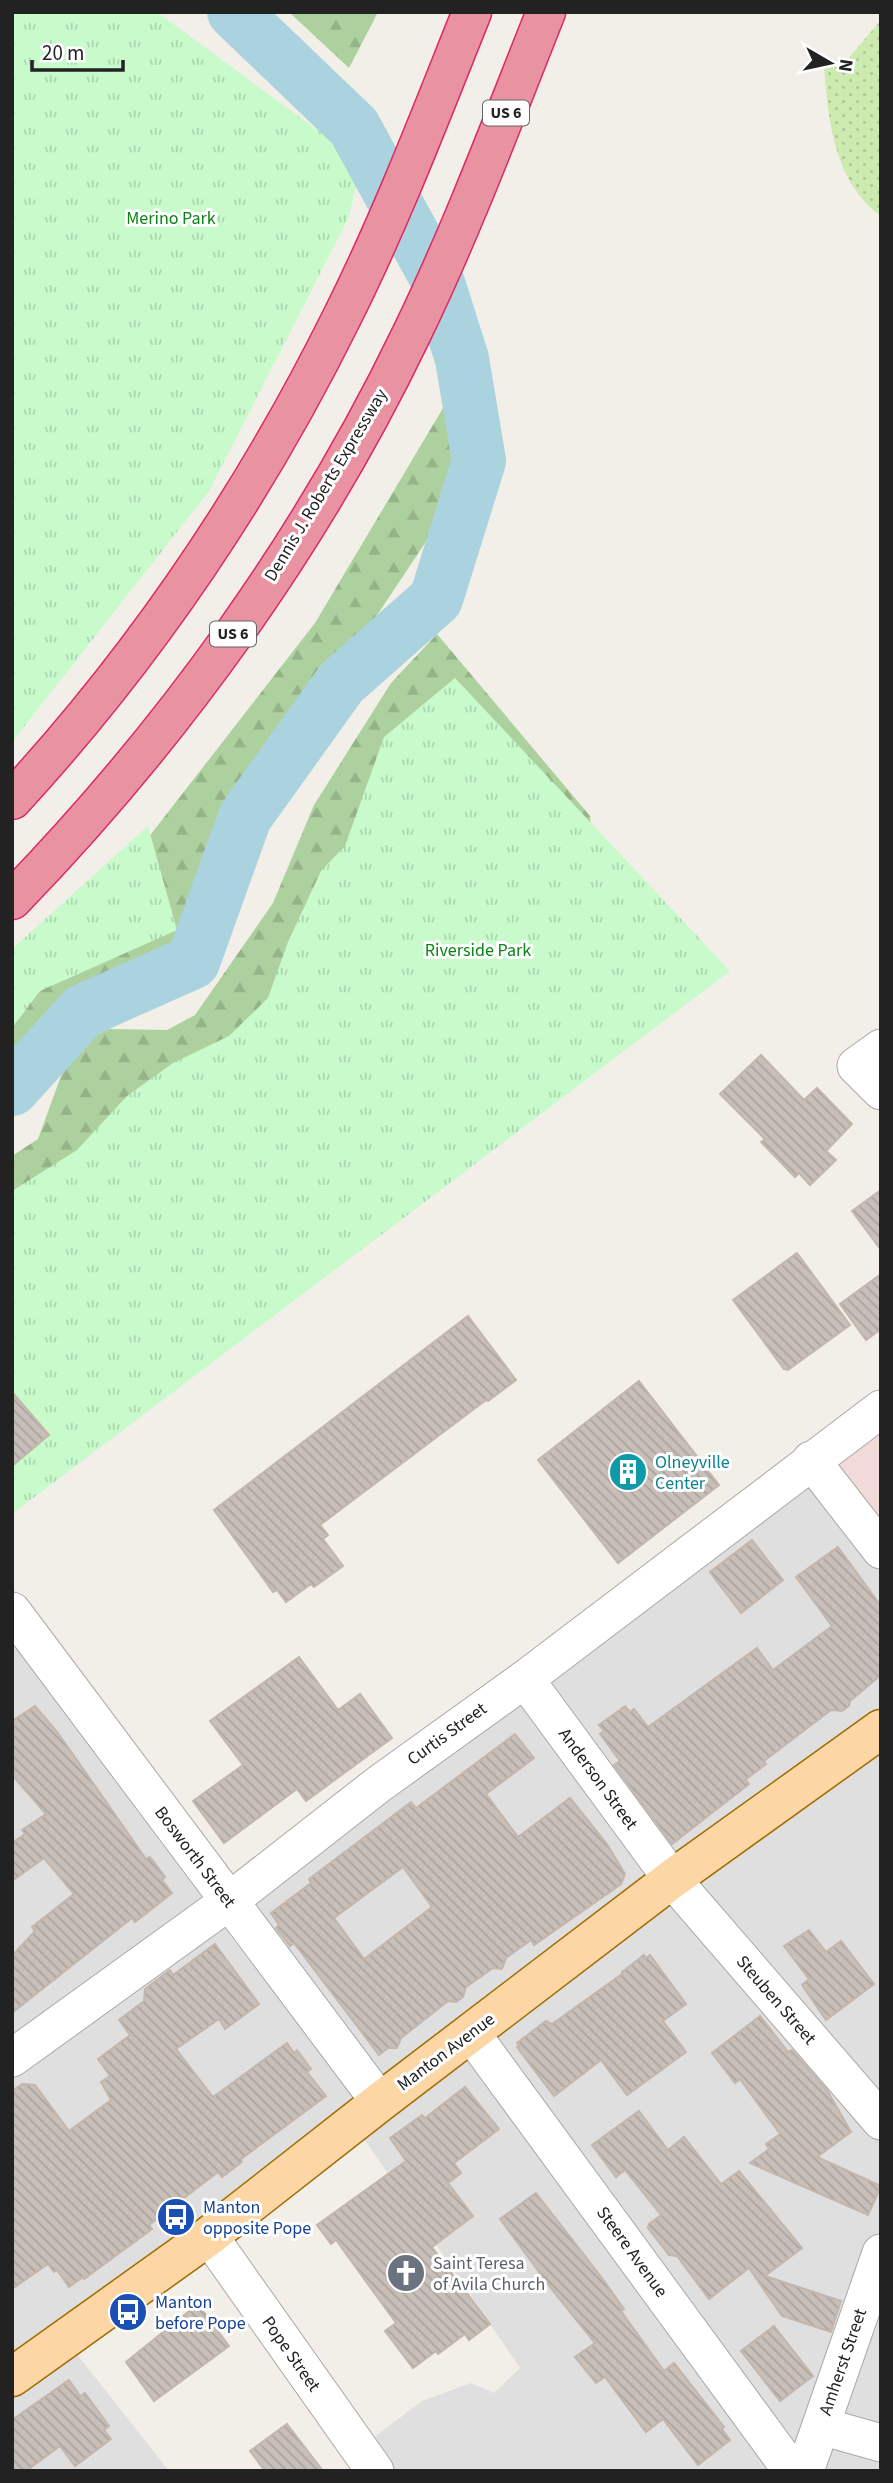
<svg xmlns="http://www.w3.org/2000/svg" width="893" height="2483" font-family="'Source Sans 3',sans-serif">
	<defs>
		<pattern id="grass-dots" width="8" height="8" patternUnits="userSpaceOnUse" patternTransform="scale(1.75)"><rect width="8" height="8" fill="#cdebb0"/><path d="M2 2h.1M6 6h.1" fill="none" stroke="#b0c997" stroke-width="1.8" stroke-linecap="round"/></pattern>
		<pattern id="forest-firs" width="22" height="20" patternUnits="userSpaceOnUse" patternTransform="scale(1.75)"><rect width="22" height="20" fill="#add19e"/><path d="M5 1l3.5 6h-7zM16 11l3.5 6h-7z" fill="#95b388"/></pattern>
		<pattern id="park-tufts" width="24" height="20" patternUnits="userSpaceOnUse" patternTransform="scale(1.75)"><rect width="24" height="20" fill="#c8facc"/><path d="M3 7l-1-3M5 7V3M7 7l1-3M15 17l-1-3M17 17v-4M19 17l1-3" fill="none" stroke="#acd6af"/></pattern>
		<pattern id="building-back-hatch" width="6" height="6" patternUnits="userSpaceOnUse" patternTransform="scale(1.75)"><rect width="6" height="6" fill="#c7bfb8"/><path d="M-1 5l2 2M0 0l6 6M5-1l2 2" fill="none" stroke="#aba49e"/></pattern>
	</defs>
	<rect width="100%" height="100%" fill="#f2efe9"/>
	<path fill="#e0dfdf" d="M804 1459 881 1551V2471H375L361 2447 422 2401 471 2383 494 2393 520 2368 350 2118 61 2334 169 2471H12V1614L216 1898Z"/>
	<path fill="#f2dad9" d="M881 1397V1551L816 1450Z"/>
	<path fill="url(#grass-dots)" d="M881 20V216C834 182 828 120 824 66L841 67Z"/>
	<g fill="url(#forest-firs)">
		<path d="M289 12H378L349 68Z"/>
		<path d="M449 398 455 429V466L441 519 330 686 217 899 142 974 86 1013 12 1082V988L61 950 315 623Z"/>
		<path d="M437 634 590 816 593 852 12 1251V1156L38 1139 72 1046 109 1029 167 1030 195 1015 273 903 314 805 391 683Z"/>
	</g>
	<g fill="url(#park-tufts)">
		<path d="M12 12H157L362 163 348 219 209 491 12 742Z"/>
		<path d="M455 678 730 971 12 1514V1191L77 1150 127 1096 173 1063 229 1036 268 998 288 942 321 871 345 846 384 737Z"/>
		<path d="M148 826 177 930 40 991 12 1028V949Z"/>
	</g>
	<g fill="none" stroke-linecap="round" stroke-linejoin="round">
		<path stroke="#aad3df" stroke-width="54" d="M12 1089 83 1011 193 962 245 817 341 683 436 599 479 461 462 359 436 277 354 127 234 12"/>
	</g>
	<g fill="url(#building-back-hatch)" stroke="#c4b6ab" stroke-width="2" fill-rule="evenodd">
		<path d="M761 1055 804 1100 817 1088 852 1124 826 1151 836 1160 810 1185 799 1173 795 1177 761 1142 765 1139 720 1094Z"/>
		<path d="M881 1190V1250L852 1211Z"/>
		<path d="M797 1253 850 1325 788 1370 784 1369 733 1300Z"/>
		<path d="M881 1274V1329L866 1340 840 1304Z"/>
		<path d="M468 1316 516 1380 488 1401 486 1400 320 1525 328 1535 323 1539 343 1566 314 1587 311 1584 286 1602 277 1590 273 1592 214 1510Z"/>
		<path d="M639 1381 719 1485 618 1563 538 1460Z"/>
		<path d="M12 1392 49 1435 12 1466Z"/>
		<path d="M752 1540 783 1580 741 1613 710 1572Z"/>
		<path d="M838 1547 881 1606V1675L850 1701 849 1706 842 1711 831 1710 764 1761 766 1764 745 1780 749 1784 672 1844 614 1765 620 1761 600 1734 604 1731 599 1725 625 1706 630 1712 634 1709 648 1727 757 1648 773 1670 832 1626 796 1577Z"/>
		<path d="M299 1657 338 1710 360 1694 392 1738 306 1801 297 1789 224 1843 193 1801 243 1765 210 1721Z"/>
		<path d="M35 1706 58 1733 146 1859 150 1857 165 1877 162 1880 172 1893 135 1922 132 1918 12 2013V1956L35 1931 32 1927 74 1894 44 1858 12 1881V1843L25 1834 22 1830 46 1814 12 1775V1721Z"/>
		<path d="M515 1734 534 1758 486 1794 518 1837 570 1798 607 1844 625 1874 621 1884 534 1945 531 1940 506 1958 502 1969 493 1968 466 1987 463 1997 456 2002 448 2001 415 2027 401 2038 397 2048H388L379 2055 294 1943 290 1946 276 1928 279 1925 271 1913 311 1883 309 1879 411 1802 416 1808ZM403 1867 432 1907 364 1959 334 1918Z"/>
		<path d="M809 1930 826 1952 841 1941 874 1984 826 2020 802 1985 809 1979 784 1946Z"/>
		<path d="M215 1944 259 2004 225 2029 219 2019 176 2049 213 2097 287 2043 294 2053 297 2050 311 2069 307 2072 326 2096 241 2159 242 2162 222 2177 218 2172 149 2225 152 2229 84 2279 83 2277 69 2287 57 2270 54 2272 48 2264 12 2289V2091L22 2084 35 2085 69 2131 111 2100 101 2082 110 2076 98 2059 130 2035 119 2020 144 2001 145 1989 170 1970 173 1975Z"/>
		<path d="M644 1955 646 1958 650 1955 686 2004 663 2021 686 2052 627 2095 601 2060 554 2096 517 2047 519 2046 517 2043 546 2021 552 2024 622 1974V1972Z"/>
		<path d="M760 2016 788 2052 792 2050 827 2090 851 2132 817 2157 881 2186 868 2215 750 2163 769 2149 766 2144 780 2134 740 2079 735 2083 712 2053Z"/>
		<path d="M465 2087 499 2129 454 2163 461 2173 448 2183 473 2216 432 2247 490 2324 469 2340 465 2334 438 2354 436 2351 413 2368 385 2331 396 2323 336 2240 331 2244 317 2225 406 2161 390 2138 422 2115 425 2118Z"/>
		<path d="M639 2111 668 2150 684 2137 721 2184 739 2171 802 2248 765 2276 841 2301 831 2332 782 2316 749 2268 709 2299 677 2256 669 2255 648 2228 649 2224 661 2215 625 2170 616 2177 592 2145Z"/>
		<path d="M536 2193 602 2278 624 2309 621 2311 664 2371 674 2363 724 2427 722 2429 730 2440 698 2465 663 2419 646 2432 605 2377 596 2383 575 2357 595 2343 553 2291 500 2219Z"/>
		<path d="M198 2304 229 2346 154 2401 126 2362Z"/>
		<path d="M774 2326 813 2376 780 2401 741 2351Z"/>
		<path d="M69 2380 80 2396 85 2393 109 2426 104 2430 111 2439 75 2466 60 2446 26 2471H12V2420Z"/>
		<path d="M287 2424 323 2471H265L250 2451Z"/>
	</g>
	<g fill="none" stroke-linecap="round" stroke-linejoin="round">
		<defs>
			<g id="minor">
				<path d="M881 1048 856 1066 881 1091"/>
				<path d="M811 1460 881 1550"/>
				<path d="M12 1611 380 2102"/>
				<path d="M525 1679 672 1879 881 2121"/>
				<path d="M471 2033 792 2471"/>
				<path d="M12 2058 228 1902 379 1784 525 1679 881 1409"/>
				<path d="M209 2236 375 2471"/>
				<path d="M821 2426 881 2443"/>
				<path d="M805 2471 881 2253"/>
			</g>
			<path id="major" d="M12 2377 209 2236 380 2102 672 1879 881 1729"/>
			<g id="highway">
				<path d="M12 800C145 656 256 491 343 315 392 217 431 114 472 12"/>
				<path d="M12 900C173 734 311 543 411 335 462 230 503 120 546 12"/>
			</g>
		</defs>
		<use href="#minor" stroke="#a9a9a9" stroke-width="39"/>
		<use href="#major" stroke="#a06b00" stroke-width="41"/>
		<use href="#highway" stroke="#dc2a67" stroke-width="41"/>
		<use href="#minor" stroke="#fff" stroke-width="37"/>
		<use href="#major" stroke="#fcd6a4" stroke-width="38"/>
		<use href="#highway" stroke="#e892a2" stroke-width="38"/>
	</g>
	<defs>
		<symbol id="building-disc" viewBox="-11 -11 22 22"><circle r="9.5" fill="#0f9aa8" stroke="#fff"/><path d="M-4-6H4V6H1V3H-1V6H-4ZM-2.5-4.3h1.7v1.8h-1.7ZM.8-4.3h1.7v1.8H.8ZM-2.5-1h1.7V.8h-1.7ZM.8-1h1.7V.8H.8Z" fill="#fff"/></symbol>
		<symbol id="bus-disc" viewBox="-11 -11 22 22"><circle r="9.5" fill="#1a4fb4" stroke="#fff"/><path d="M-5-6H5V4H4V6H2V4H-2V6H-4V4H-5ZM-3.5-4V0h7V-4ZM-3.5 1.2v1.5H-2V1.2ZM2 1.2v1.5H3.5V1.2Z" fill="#fff"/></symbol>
		<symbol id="church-disc" viewBox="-11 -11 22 22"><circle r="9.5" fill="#6b7280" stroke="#fff"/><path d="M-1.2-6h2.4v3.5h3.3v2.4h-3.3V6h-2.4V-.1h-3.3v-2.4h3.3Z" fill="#fff"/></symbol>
	</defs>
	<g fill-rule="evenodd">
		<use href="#building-disc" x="606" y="1450" width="44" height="44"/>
		<use href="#bus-disc" x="154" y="2195" width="44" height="44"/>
		<use href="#church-disc" x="384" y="2251" width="44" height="44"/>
		<use href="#bus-disc" x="106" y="2290" width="44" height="44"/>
	</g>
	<g text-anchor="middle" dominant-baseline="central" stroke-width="6" stroke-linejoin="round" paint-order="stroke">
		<g fill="#fff" stroke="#646464" stroke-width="2">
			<rect x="483" y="100.5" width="46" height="25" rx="5"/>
			<rect x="210" y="621.5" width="46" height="25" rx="5"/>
		</g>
		<g font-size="16" font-weight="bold" fill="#222">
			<text x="506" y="113">US 6</text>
			<text x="233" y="634">US 6</text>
		</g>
		<g font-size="18" fill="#0c8416" stroke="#fff">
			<text x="171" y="218">Merino Park</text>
			<text x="478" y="950">Riverside Park</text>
		</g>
		<g font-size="18" fill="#222" stroke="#fff">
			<text transform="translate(326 485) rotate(-59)">Dennis J. Roberts Expressway</text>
			<text transform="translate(447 1734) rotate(-36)">Curtis Street</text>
			<text transform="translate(598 1779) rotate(54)">Anderson Street</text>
			<text transform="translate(195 1857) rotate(53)">Bosworth Street</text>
			<text transform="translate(776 2000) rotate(49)">Steuben Street</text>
			<text transform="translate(446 2052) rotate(-37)">Manton Avenue</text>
			<text transform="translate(632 2252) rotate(54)">Steere Avenue</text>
			<text transform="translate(291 2354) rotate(55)">Pope Street</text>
			<text transform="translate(843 2362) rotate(-71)">Amherst Street</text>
		</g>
		<g font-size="18" fill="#0d838f" stroke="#fff" text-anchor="start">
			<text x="655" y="1462">Olneyville<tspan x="655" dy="21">Center</tspan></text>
		</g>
		<g font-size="18" fill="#164399" stroke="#fff" text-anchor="start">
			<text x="203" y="2207">Manton<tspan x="203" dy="21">opposite Pope</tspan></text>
			<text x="155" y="2302">Manton<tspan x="155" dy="21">before Pope</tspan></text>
		</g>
		<g font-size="18" fill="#5b616d" stroke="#fff" text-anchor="start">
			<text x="433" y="2263">Saint Teresa<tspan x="433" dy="21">of Avila Church</tspan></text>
		</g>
	</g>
	<rect width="893" height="2483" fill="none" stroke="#222222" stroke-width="28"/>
	<g transform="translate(830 63) rotate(99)" stroke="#ffffff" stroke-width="5" paint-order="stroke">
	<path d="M0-5L12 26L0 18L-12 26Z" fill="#222222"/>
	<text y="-10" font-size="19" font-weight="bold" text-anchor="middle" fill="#222222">N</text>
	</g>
	<path d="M32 60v10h91v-10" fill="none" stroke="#222222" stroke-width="3.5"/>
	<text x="42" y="60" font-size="21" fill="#222222" stroke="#ffffff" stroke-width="5" paint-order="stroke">20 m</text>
</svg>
